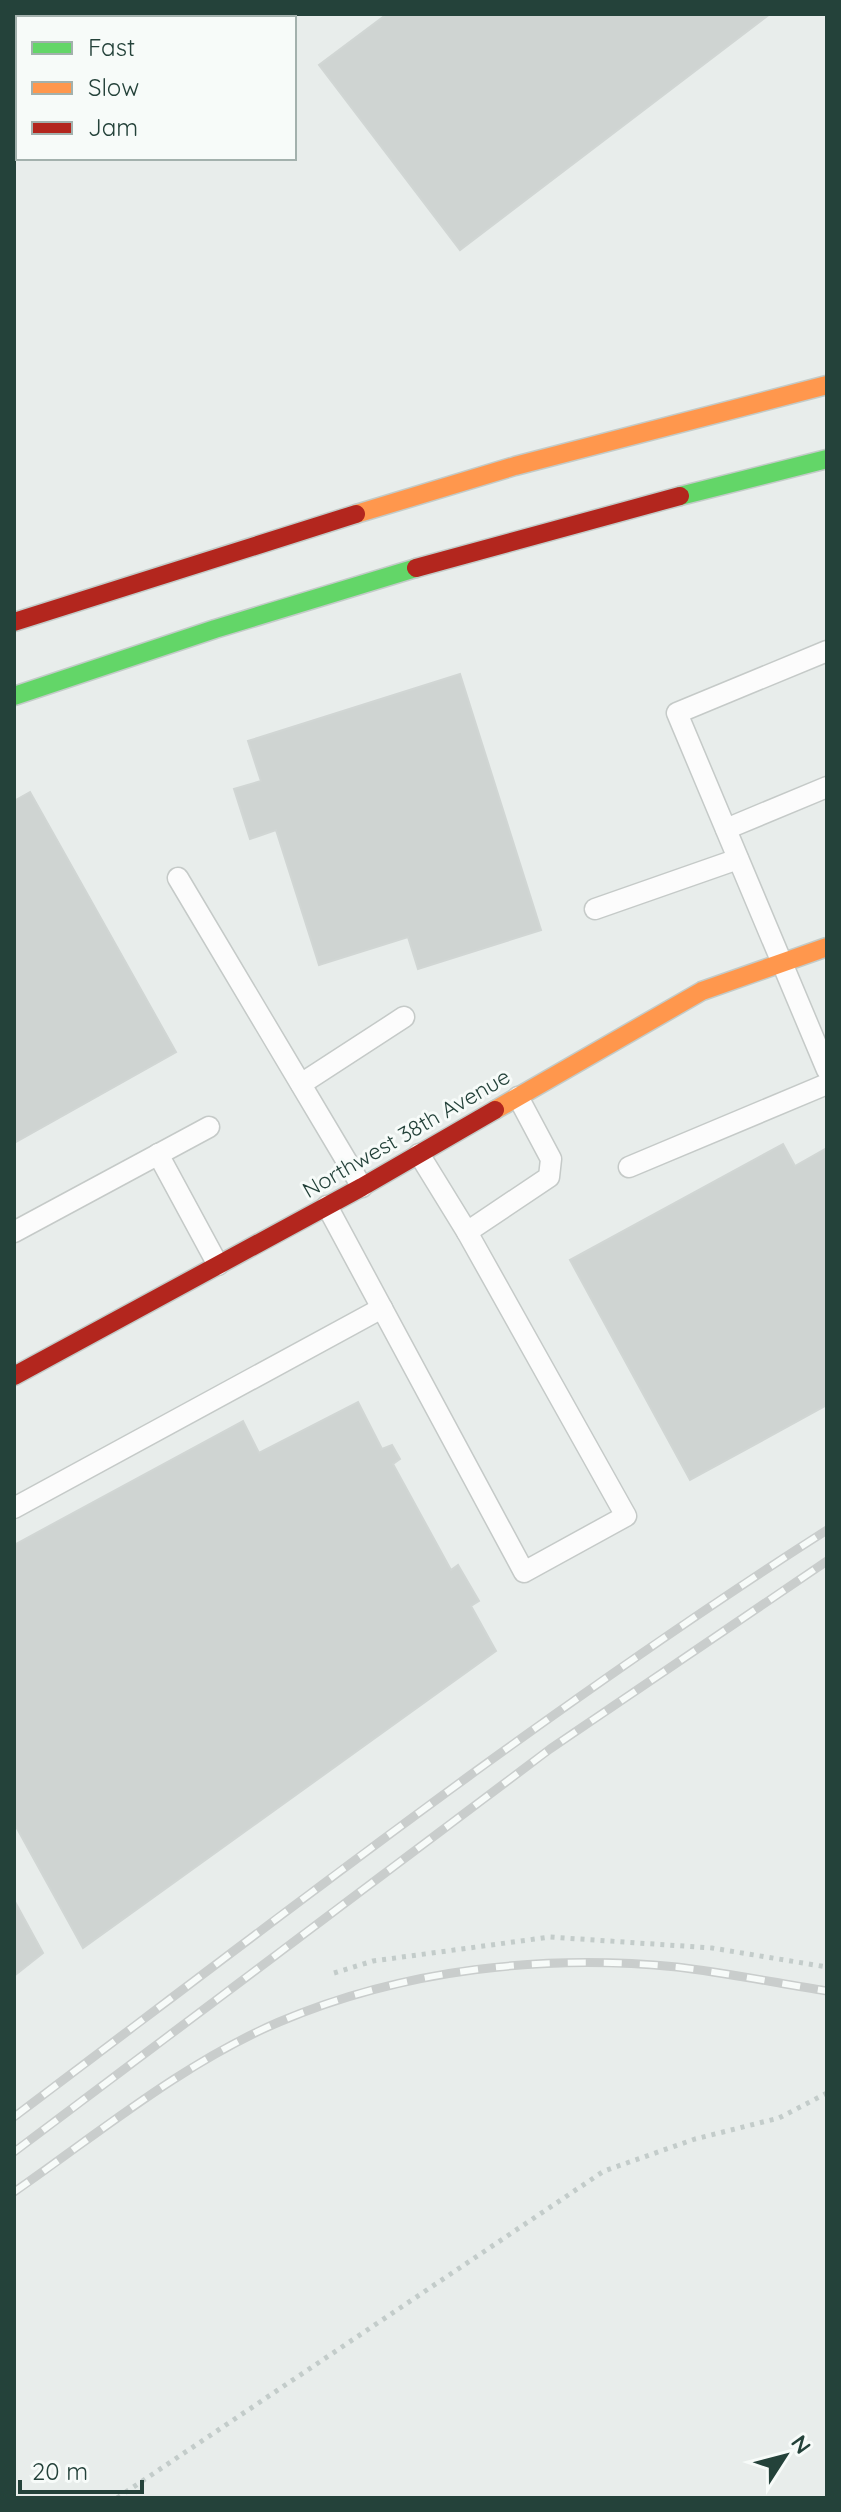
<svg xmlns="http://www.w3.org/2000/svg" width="841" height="2512" font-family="Quicksand,sans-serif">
	<rect width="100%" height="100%" fill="#e8edeb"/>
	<g fill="#cfd4d2" stroke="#d1d6d4" stroke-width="2">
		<path d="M387 14H770L460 250 319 65Z"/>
		<path d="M460 674 541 930 418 969 408 937 319 965 276 830 250 839 234 789 261 781 248 741Z"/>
		<path d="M30 792 176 1052 14 1143V801Z"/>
		<path d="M783 1144 795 1166 827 1148V1405L690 1480 570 1260Z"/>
		<path d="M358 1402 382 1449 392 1445 400 1459 393 1464 451 1570 458 1565 479 1601 471 1606 496 1651 83 1948 14 1823V1545L243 1421 259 1453Z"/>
		<path d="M14 1900 43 1953 14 1976Z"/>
	</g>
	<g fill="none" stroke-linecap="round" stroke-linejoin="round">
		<defs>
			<g id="lane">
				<path d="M827 651 677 713 827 1070"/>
				<path d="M726 829 827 787"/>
				<path d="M178 878 362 1187"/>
				<path d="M595 909 738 859"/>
				<path d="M301 1084 404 1017"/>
				<path d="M158 1154 218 1265"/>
				<path d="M419 1154 467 1232 549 1177 551 1159 518 1097"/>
				<path d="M629 1167 827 1084"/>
				<path d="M327 1206 524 1572 626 1516 467 1232"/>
				<path d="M14 1232 209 1127"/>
				<path d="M14 1508 382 1308"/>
			</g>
			<g id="fast">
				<path d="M680 496 827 459"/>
				<path d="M14 696 215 629 416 568"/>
			</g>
			<g id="slow">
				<path d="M356 514 515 466 827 385"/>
				<path d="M495 1110 702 991 827 947"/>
			</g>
			<g id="jam">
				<path d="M416 568 680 496"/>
				<path d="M14 622 356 514"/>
				<path d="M14 1376 362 1187 495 1110"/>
			</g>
		</defs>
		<use href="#lane" stroke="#c5cac8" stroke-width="23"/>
		<use href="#fast" stroke="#c3cbc8" stroke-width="21"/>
		<use href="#slow" stroke="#c3cbc8" stroke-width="21"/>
		<use href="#jam" stroke="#c3cbc8" stroke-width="21"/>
		<g stroke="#c3ccca" stroke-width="5" stroke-dasharray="4 6" stroke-linecap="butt">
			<path d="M334 1973 373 1961 550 1937 712 1948 827 1967"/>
			<path d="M117 2498 604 2171 695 2139 779 2118 827 2093"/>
		</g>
		<use href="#lane" stroke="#fcfcfc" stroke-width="20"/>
		<use href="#fast" stroke="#63d668" stroke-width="18"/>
		<use href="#slow" stroke="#ff974d" stroke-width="18"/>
		<use href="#jam" stroke="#b3261e" stroke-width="18"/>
		<defs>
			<g id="rail">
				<path d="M14 2117C281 1916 545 1710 827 1530"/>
				<path d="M14 2152 550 1749 827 1561"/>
				<path d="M14 2192C99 2133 183 2063 279 2022 404 1969 543 1954 677 1967 727 1973 777 1983 827 1991"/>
			</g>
		</defs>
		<use href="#rail" stroke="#c9cdcc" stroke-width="9"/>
		<use href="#rail" stroke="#f7fbf9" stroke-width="6" stroke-dasharray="18" stroke-linecap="butt"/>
	</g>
	<g text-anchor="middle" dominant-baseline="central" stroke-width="6" stroke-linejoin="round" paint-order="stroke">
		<g font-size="22" fill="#24423a" stroke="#f7fbf9">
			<text transform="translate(406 1133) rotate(-30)">Northwest 38th Avenue</text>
		</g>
	</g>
	<rect width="841" height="2512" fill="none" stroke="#24423a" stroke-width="32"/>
	<rect x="16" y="16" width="280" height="144" fill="#f7fbf9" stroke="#a3b1ad" stroke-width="2"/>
	<rect x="32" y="42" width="40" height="12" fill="#63d668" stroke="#a3b1ad" stroke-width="2"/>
	<text x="88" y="56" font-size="24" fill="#24423a">Fast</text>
	<rect x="32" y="82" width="40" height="12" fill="#ff974d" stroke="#a3b1ad" stroke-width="2"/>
	<text x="88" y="96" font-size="24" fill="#24423a">Slow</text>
	<rect x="32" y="122" width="40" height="12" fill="#b3261e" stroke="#a3b1ad" stroke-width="2"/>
	<text x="88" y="136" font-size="24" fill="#24423a">Jam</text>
	<g transform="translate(785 2456) rotate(54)" stroke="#f7fbf9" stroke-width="6" paint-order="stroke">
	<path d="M0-6L14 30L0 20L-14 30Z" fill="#24423a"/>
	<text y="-12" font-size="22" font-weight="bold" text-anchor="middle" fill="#24423a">N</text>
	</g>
	<path d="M20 2480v12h122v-12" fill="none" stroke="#24423a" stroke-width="4"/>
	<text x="32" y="2480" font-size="24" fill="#24423a" stroke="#f7fbf9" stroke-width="6" paint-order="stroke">20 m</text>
</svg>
